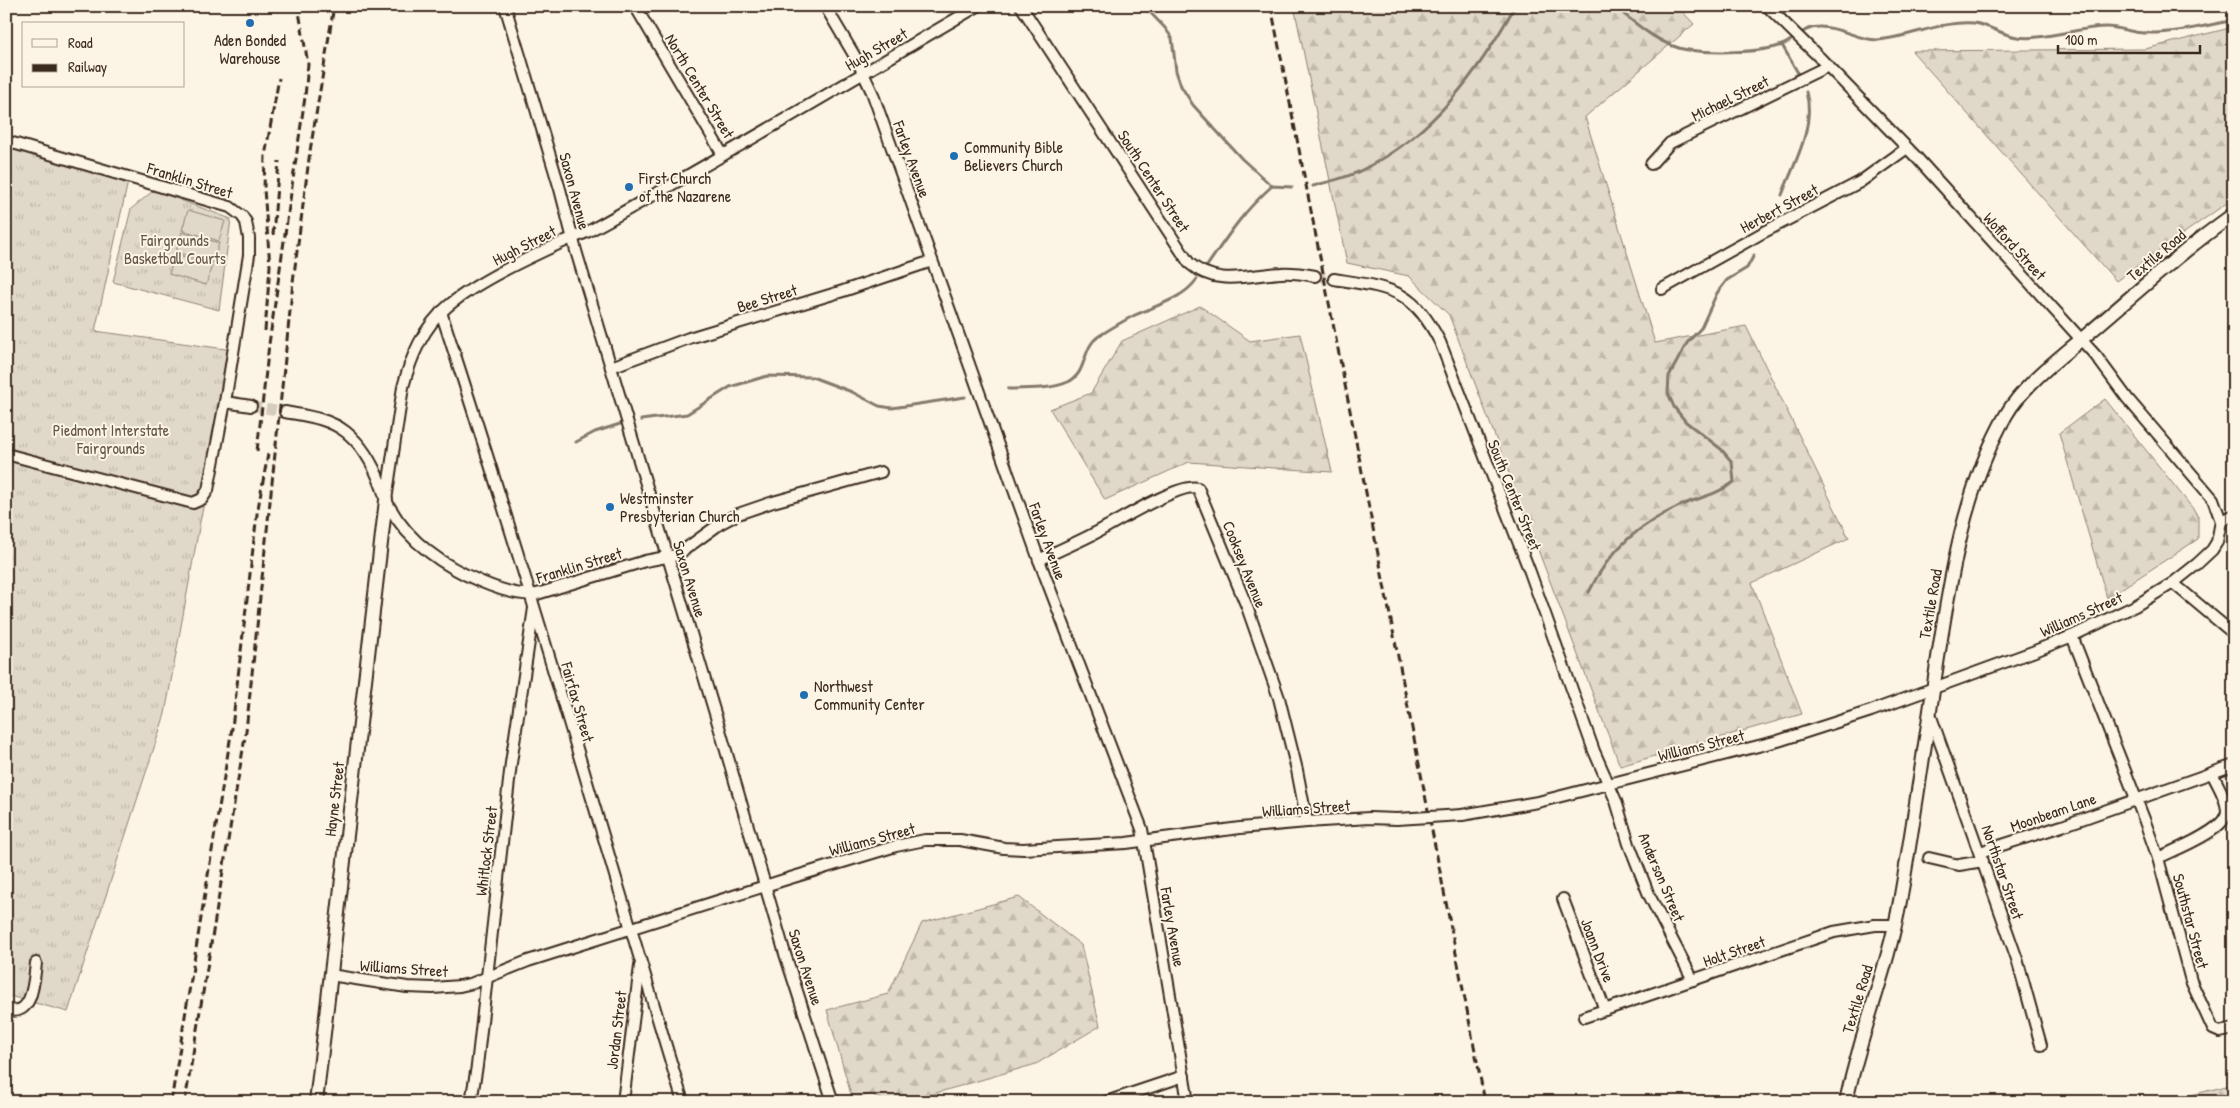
<svg xmlns="http://www.w3.org/2000/svg" width="2240" height="1108" font-family="'Patrick Hand',sans-serif">
	<defs>
		<pattern id="grass-tufts" width="24" height="20" patternUnits="userSpaceOnUse" patternTransform="scale(1.25)"><rect width="24" height="20" fill="#e0d8c8"/><path d="M3 7l-1-3M5 7V3M7 7l1-3M15 17l-1-3M17 17v-4M19 17l1-3" fill="none" stroke="#c1baab"/></pattern>
		<pattern id="forest-firs" width="22" height="20" patternUnits="userSpaceOnUse" patternTransform="scale(1.25)"><rect width="22" height="20" fill="#e0d8c8"/><path d="M5 1l3.5 6h-7zM16 11l3.5 6h-7z" fill="#c1baab"/></pattern>
	</defs>
	<rect width="100%" height="100%" fill="#fcf5e5"/>
	<filter id="ink" filterUnits="userSpaceOnUse"><feTurbulence type="fractalNoise" baseFrequency=".02" numOctaves="2"/><feDisplacementMap in="SourceGraphic" scale="10" xChannelSelector="R" yChannelSelector="G"/><feConvolveMatrix kernelMatrix="1 2 1 2 8 2 1 2 1" color-interpolation-filters="sRGB"/></filter>
	<g filter="url(#ink)">
		<g fill="url(#grass-tufts)" stroke="#8e8173">
			<path d="M6 141 129 177 95 331 233 350 225 402 200 522 165 714 68 1012 6 995Z"/>
			<path d="M154 190 231 219 219 310 113 282 131 209Z"/>
		</g>
		<g fill="url(#forest-firs)" stroke="#8e8173">
			<path d="M1294 6H1677L1694 24 1585 117 1655 343 1746 326 1849 538 1752 583 1802 714 1620 766 1449 315 1409 276 1347 263Z"/>
			<path d="M2234 27V198L2116 281 1912 51 2145 49Z"/>
			<path d="M1200 306 1250 341 1300 334 1332 472 1189 462 1105 500 1050 409 1091 393 1122 341Z"/>
			<path d="M2105 399 2198 515V539L2107 598 2059 433Z"/>
			<path d="M1019 897 1081 945 1100 1026 1036 1064 905 1102H887L872 1094 852 1098 827 1010 888 994 922 923Z"/>
			<path d="M2234 1084V1102H2164Z"/>
		</g>
		<g fill="#e0d8c8" stroke="#8e8173">
			<path d="M188 210 225 221 219 241 182 230Z"/>
			<path d="M182 232 219 243 213 263 176 252Z"/>
			<path d="M175 254 212 265 206 285 169 274Z"/>
		</g>
		<g fill="none" stroke-linecap="round" stroke-linejoin="round">
			<g stroke="#85796b" stroke-width="3">
				<path d="M1144 6 1165 28 1172 38 1176 71 1181 86 1193 105 1242 159 1272 186"/>
				<path d="M1614 6C1635 23 1660 46 1688 50 1710 53 1762 53 1782 45 1795 40 1803 27 1819 27 1839 26 1857 40 1877 40 1910 38 1942 20 1974 23 1989 25 2002 35 2017 37 2041 41 2079 27 2107 27 2119 27 2132 33 2144 33 2174 34 2205 26 2234 20"/>
				<path d="M1782 45 1798 73"/>
				<path d="M1313 186C1330 181 1348 178 1364 169 1433 134 1478 73 1515 6"/>
				<path d="M1782 195C1794 163 1816 126 1806 92"/>
				<path d="M1207 266C1229 234 1242 213 1272 186L1292 187"/>
				<path d="M1008 389C1027 388 1050 390 1068 382 1088 373 1081 348 1099 336 1110 329 1123 321 1135 315 1157 305 1183 299 1197 279"/>
				<path d="M641 420 687 414 730 387 767 376 812 377 852 392 879 406 892 408 965 397"/>
				<path d="M576 442 595 432 620 424"/>
				<path d="M1589 592C1610 548 1641 523 1684 504 1702 497 1718 494 1734 482L1732 462 1721 449 1686 422 1674 407 1668 393 1669 376 1687 343 1701 328 1717 293 1727 280 1747 268 1754 255"/>
			</g>
			<g stroke="#d5ccbd" stroke-width="10" stroke-dasharray="10 5" stroke-linecap="butt">
				<path d="M1315 276 1334 279"/>
				<path d="M251 406 285 412"/>
			</g>
			<defs>
				<g id="minor">
					<path d="M505 6 560 189 576 251 720 730 785 954 833 1102"/>
					<path d="M635 6 723 155"/>
					<path d="M825 6 857 60 872 92 1039 560 1142 829 1188 1102"/>
					<path d="M1021 6 1189 263C1216 287 1248 275 1281 273 1293 272 1304 274 1315 276"/>
					<path d="M6 141 230 207 242 216 246 222 249 238V255L225 402 251 406"/>
					<path d="M1651 164 1670 143 1828 66"/>
					<path d="M1334 279C1391 288 1412 288 1440 342L1530 572 1594 751 1616 801 1629 844 1649 895 1693 980"/>
					<path d="M1662 289 1764 232 1860 182 1907 148"/>
					<path d="M441 312C527 574 603 838 683 1102"/>
					<path d="M611 367 689 338 843 291 932 261"/>
					<path d="M285 412C306 416 328 418 346 432 362 445 374 466 381 485 384 492 385 500 389 506 399 524 413 540 429 552 453 571 507 598 537 594L645 561 677 555 721 523 738 514 773 502 881 472"/>
					<path d="M6 454 193 503 202 499 208 490 225 402"/>
					<path d="M386 500 403 387C411 357 423 327 448 306 478 281 528 258 563 242 573 237 582 235 591 230 722 158 849 81 978 6"/>
					<path d="M2221 521 2234 515"/>
					<path d="M1039 560C1059 550 1081 541 1101 530 1118 521 1181 482 1198 488L1247 607 1279 698 1297 770 1307 822"/>
					<path d="M2173 583 2234 634"/>
					<path d="M2072 636 2144 819 2158 858 2191 981 2213 1029 2220 1032 2234 1029"/>
					<path d="M1930 714 2017 959 2041 1045"/>
					<path d="M1462 815 1538 802 1778 741 1871 711 2035 651 2072 636 2135 606 2173 583 2197 564 2212 550 2217 542 2221 521 2213 499 2127 398 2096 356 1918 159 1819 57 1767 6"/>
					<path d="M1980 852 2062 826 2234 765"/>
					<path d="M1929 858 1959 865 1983 861"/>
					<path d="M2158 858C2174 850 2228 830 2227 810 2226 797 2217 784 2212 773"/>
					<path d="M1563 899 1605 1010"/>
					<path d="M330 975 407 987 433 988 460 986 473 983 528 961 787 879 896 846 925 840H960L1004 848 1023 849 1126 843 1240 828 1307 822 1369 818 1397 819"/>
					<path d="M6 1009C33 1019 34 980 36 963"/>
					<path d="M1584 1017 1834 932 1875 925H1895"/>
					<path d="M471 1102 477 1066 511 763 534 608"/>
					<path d="M623 1102 640 966"/>
					<path d="M1106 1102 1184 1076"/>
				</g>
				<g id="tertiary">
					<path d="M316 1102 386 500"/>
					<path d="M1846 1102C1860 1034 1888 969 1900 901 1914 822 1925 743 1937 664 1950 580 1963 491 2006 415 2023 385 2062 356 2089 333 2136 293 2183 250 2234 214"/>
				</g>
			</defs>
			<use href="#minor" stroke="#3b2a1e" stroke-width="14"/>
			<use href="#tertiary" stroke="#3b2a1e" stroke-width="16"/>
			<use href="#minor" stroke="#fcf5e5" stroke-width="10"/>
			<use href="#tertiary" stroke="#fcf5e5" stroke-width="12"/>
			<g stroke="#3b2a1e" stroke-width="3" stroke-dasharray="8 4" stroke-linecap="butt">
				<path d="M1271 6 1485 1102"/>
				<path d="M273 235 279 161"/>
				<path d="M265 331 270 266 264 189 265 156 279 78"/>
				<path d="M257 451 269 344 305 97 308 64 298 6"/>
				<path d="M171 1102 232 728 257 514 268 454"/>
				<path d="M185 1102 246 731 293 282 310 151 334 6"/>
			</g>
			<defs>
				<path id="minor-bridge" d="M1397 819 1462 815"/>
			</defs>
			<use href="#minor-bridge" stroke="#3b2a1e" stroke-width="14" stroke-linecap="butt"/>
			<use href="#minor-bridge" stroke="#fcf5e5" stroke-width="10"/>
		</g>
	</g>
	<g fill="#1f6fb2" stroke="#fcf5e5" stroke-width="2">
		<circle cx="250" cy="23" r="5"/>
		<circle cx="954" cy="156" r="5"/>
		<circle cx="629" cy="187" r="5"/>
		<circle cx="610" cy="507" r="5"/>
		<circle cx="804" cy="695" r="5"/>
	</g>
	<g text-anchor="middle" dominant-baseline="central" stroke-width="4" stroke-linejoin="round" paint-order="stroke">
		<g font-size="16" fill="#3b2a1e" stroke="#fcf5e5" text-anchor="start">
			<text x="250" y="40" text-anchor="middle">Aden Bonded<tspan x="250" dy="18">Warehouse</tspan></text>
			<text x="964" y="147">Community Bible<tspan x="964" dy="18">Believers Church</tspan></text>
			<text x="639" y="178">First Church<tspan x="639" dy="18">of the Nazarene</tspan></text>
			<text x="620" y="498">Westminster<tspan x="620" dy="18">Presbyterian Church</tspan></text>
			<text x="814" y="686">Northwest<tspan x="814" dy="18">Community Center</tspan></text>
		</g>
		<g font-size="16" fill="#3b2a1e" stroke="#fcf5e5">
			<text transform="translate(876 49) rotate(-30)">Hugh Street</text>
			<text transform="translate(700 86) rotate(59)">North Center Street</text>
			<text transform="translate(1730 98) rotate(-26)">Michael Street</text>
			<text transform="translate(912 159) rotate(70)">Farley Avenue</text>
			<text transform="translate(190 180) rotate(17)">Franklin Street</text>
			<text transform="translate(1154 181) rotate(57)">South Center Street</text>
			<text transform="translate(575 191) rotate(75)">Saxon Avenue</text>
			<text transform="translate(1779 208) rotate(-28)">Herbert Street</text>
			<text transform="translate(524 245) rotate(-27)">Hugh Street</text>
			<text transform="translate(2015 246) rotate(48)">Wofford Street</text>
			<text transform="translate(2156 255) rotate(-40)">Textile Road</text>
			<text transform="translate(767 298) rotate(-17)">Bee Street</text>
			<text transform="translate(1515 495) rotate(68)">South Center Street</text>
			<text transform="translate(1048 541) rotate(70)">Farley Avenue</text>
			<text transform="translate(1245 564) rotate(68)">Cooksey Avenue</text>
			<text transform="translate(579 565) rotate(-17)">Franklin Street</text>
			<text transform="translate(690 579) rotate(73)">Saxon Avenue</text>
			<text transform="translate(1930 604) rotate(-80)">Textile Road</text>
			<text transform="translate(2081 614) rotate(-24)">Williams Street</text>
			<text transform="translate(578 702) rotate(74)">Fairfax Street</text>
			<text transform="translate(1701 745) rotate(-14)">Williams Street</text>
			<text transform="translate(334 799) rotate(-83)">Hayne Street</text>
			<text transform="translate(1306 808) rotate(-4)">Williams Street</text>
			<text transform="translate(2053 812) rotate(-19)">Moonbeam Lane</text>
			<text transform="translate(872 839) rotate(-15)">Williams Street</text>
			<text transform="translate(486 851) rotate(-83)">Whitlock Street</text>
			<text transform="translate(2003 872) rotate(71)">Northstar Street</text>
			<text transform="translate(1662 877) rotate(67)">Anderson Street</text>
			<text transform="translate(2191 921) rotate(75)">Southstar Street</text>
			<text transform="translate(1173 927) rotate(80)">Farley Avenue</text>
			<text transform="translate(1598 950) rotate(69)">Joann Drive</text>
			<text transform="translate(1734 951) rotate(-19)">Holt Street</text>
			<text transform="translate(806 967) rotate(72)">Saxon Avenue</text>
			<text transform="translate(404 968) rotate(4)">Williams Street</text>
			<text transform="translate(1857 999) rotate(-73)">Textile Road</text>
			<text transform="translate(616 1030) rotate(-83)">Jordan Street</text>
		</g>
		<g font-size="16" fill="#645648" stroke="#fcf5e5">
			<text x="175" y="240">Fairgrounds<tspan x="175" dy="18">Basketball Courts</tspan></text>
			<text x="111" y="430">Piedmont Interstate<tspan x="111" dy="18">Fairgrounds</tspan></text>
		</g>
	</g>
	<rect width="2240" height="1108" fill="none" stroke="#fcf5e5" stroke-width="25"/>
	<rect x="12" y="12" width="2215" height="1083" fill="none" stroke="#3b2a1e" stroke-width="2" filter="url(#ink)"/>
	<rect x="22" y="22" width="162" height="65" fill="#fcf5e5" stroke="#afa495"/>
	<rect x="32" y="39" width="25" height="8" fill="#fcf5e5" stroke="#afa495"/>
	<text x="68" y="48" font-size="15" fill="#3b2a1e">Road</text>
	<rect x="32" y="64" width="25" height="8" fill="#3b2a1e" stroke="#afa495"/>
	<text x="68" y="72" font-size="15" fill="#3b2a1e">Railway</text>
	<path d="M2058 45v8h142v-8" fill="none" stroke="#3b2a1e" stroke-width="2.5"/>
	<text x="2065" y="45" font-size="15" fill="#3b2a1e" stroke="#fcf5e5" stroke-width="4" paint-order="stroke">100 m</text>
</svg>
